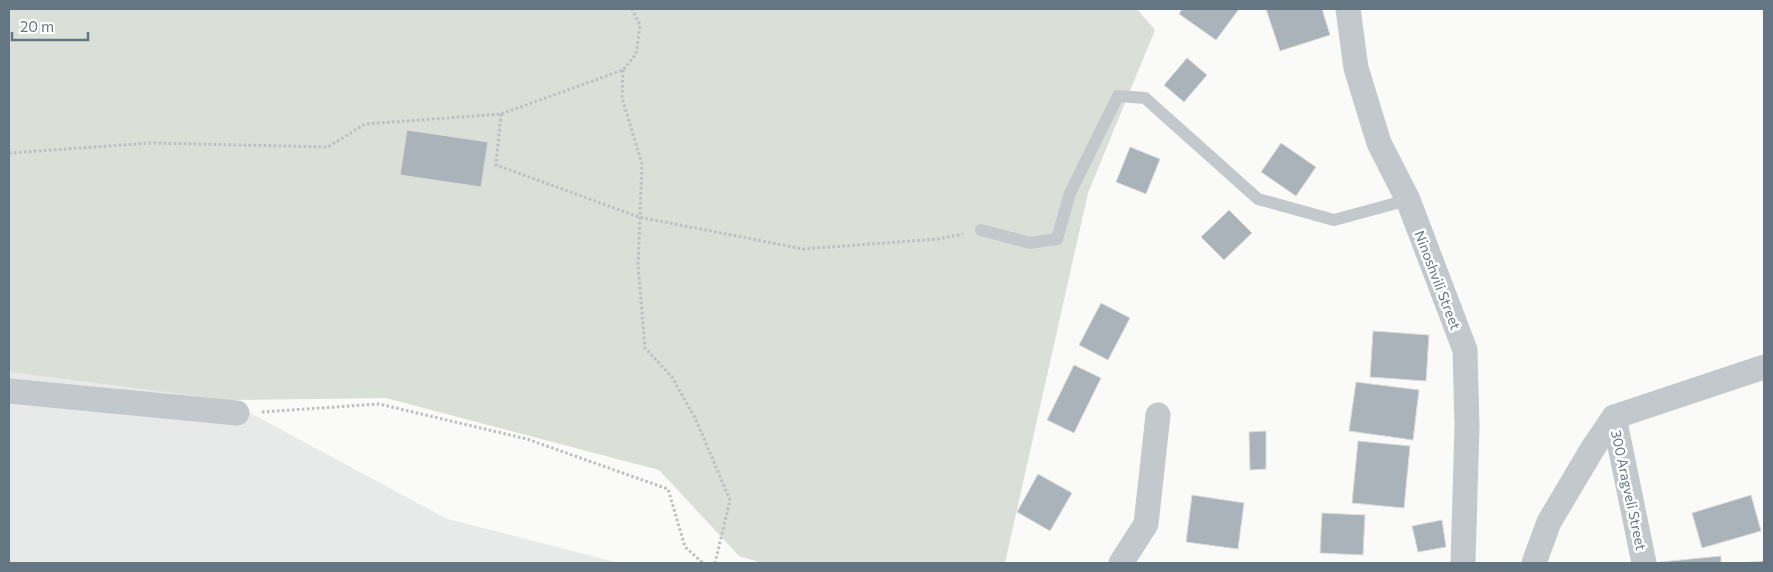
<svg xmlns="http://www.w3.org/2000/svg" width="1773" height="572" font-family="Commissioner,sans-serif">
	<rect width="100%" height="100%" fill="#fafaf8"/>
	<path fill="#e8e9e9" d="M9 372 226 400 447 519 619 563H9Z"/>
	<path fill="#dadfd7" d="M9 9H1137L1155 30 1088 193 1005 563H762L739 556 659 470 386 398 226 400 9 372Z"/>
	<g fill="#aab3b9" stroke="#dcdcda">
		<path d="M1182 9H1239L1216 40 1179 14Z"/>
		<path d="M1266 9H1322L1330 35 1280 51Z"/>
		<path d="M1187 58 1207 75 1184 102 1164 85Z"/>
		<path d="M407 130 488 142 481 187 400 175Z"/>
		<path d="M1281 143 1316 167 1296 196 1261 172Z"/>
		<path d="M1130 147 1160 159 1146 194 1116 182Z"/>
		<path d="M1229 210 1252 233 1224 260 1201 237Z"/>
		<path d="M1101 303 1130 318 1108 360 1079 345Z"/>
		<path d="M1373 331 1429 335 1426 381 1370 377Z"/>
		<path d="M1074 365 1101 378 1074 433 1047 420Z"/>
		<path d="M1356 382 1419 390 1413 440 1349 431Z"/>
		<path d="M1266 431V469L1250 470 1249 432Z"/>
		<path d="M1358 441 1410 446 1404 508 1352 503Z"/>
		<path d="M1038 474 1072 493 1050 531 1017 512Z"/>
		<path d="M1192 495 1244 503 1238 549 1186 542Z"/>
		<path d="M1751 495 1761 531 1702 548 1692 513Z"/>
		<path d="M1322 513 1365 515 1363 555 1320 553Z"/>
		<path d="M1442 520 1446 547 1418 552 1412 526Z"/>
		<path d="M1721 556V563H1660V562Z"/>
		<path d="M1764 561V563H1741Z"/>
	</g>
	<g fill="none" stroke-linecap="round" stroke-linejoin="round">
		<g stroke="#bbbfc2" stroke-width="3" stroke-dasharray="2.5 2.5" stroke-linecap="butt">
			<path d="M623 70 622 98 642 164 638 265 645 348 672 377 696 420 730 500 715 563"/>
			<path d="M501 114 496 165 639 217 803 249 938 239 963 234"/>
			<path d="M9 153 151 143 328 147 365 124 501 114 623 70 636 54 640 25 632 9"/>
			<path d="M262 412 379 404 527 439 668 489 685 547 703 563"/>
		</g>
		<path stroke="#c3c8cc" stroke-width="12" d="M981 230 1030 243 1057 239 1070 193 1118 96 1145 98 1258 199 1334 220 1408 200"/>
		<g stroke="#c3c8cc" stroke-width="25">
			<path d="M1348 9 1356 68 1379 143 1408 200 1465 350 1467 426 1463 563"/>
			<path d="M9 391 237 413"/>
			<path d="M1614 417 1644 563"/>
			<path d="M1121 563 1146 524 1158 415"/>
			<path d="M1534 563 1549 522 1593 448 1614 417 1764 367"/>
		</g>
	</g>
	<g text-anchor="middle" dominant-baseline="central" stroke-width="5" stroke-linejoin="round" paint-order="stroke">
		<g font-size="14" fill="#657683" stroke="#fff">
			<text transform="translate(1438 280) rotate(69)">Ninoshvili Street</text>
			<text transform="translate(1629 490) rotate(78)">300 Aragveli Street</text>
		</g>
	</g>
	<rect width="1773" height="572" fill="none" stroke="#657683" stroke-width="20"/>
	<path d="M12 32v8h76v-8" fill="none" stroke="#657683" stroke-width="2.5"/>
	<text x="20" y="32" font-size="15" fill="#657683" stroke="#ffffff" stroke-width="4" paint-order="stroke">20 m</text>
</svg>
